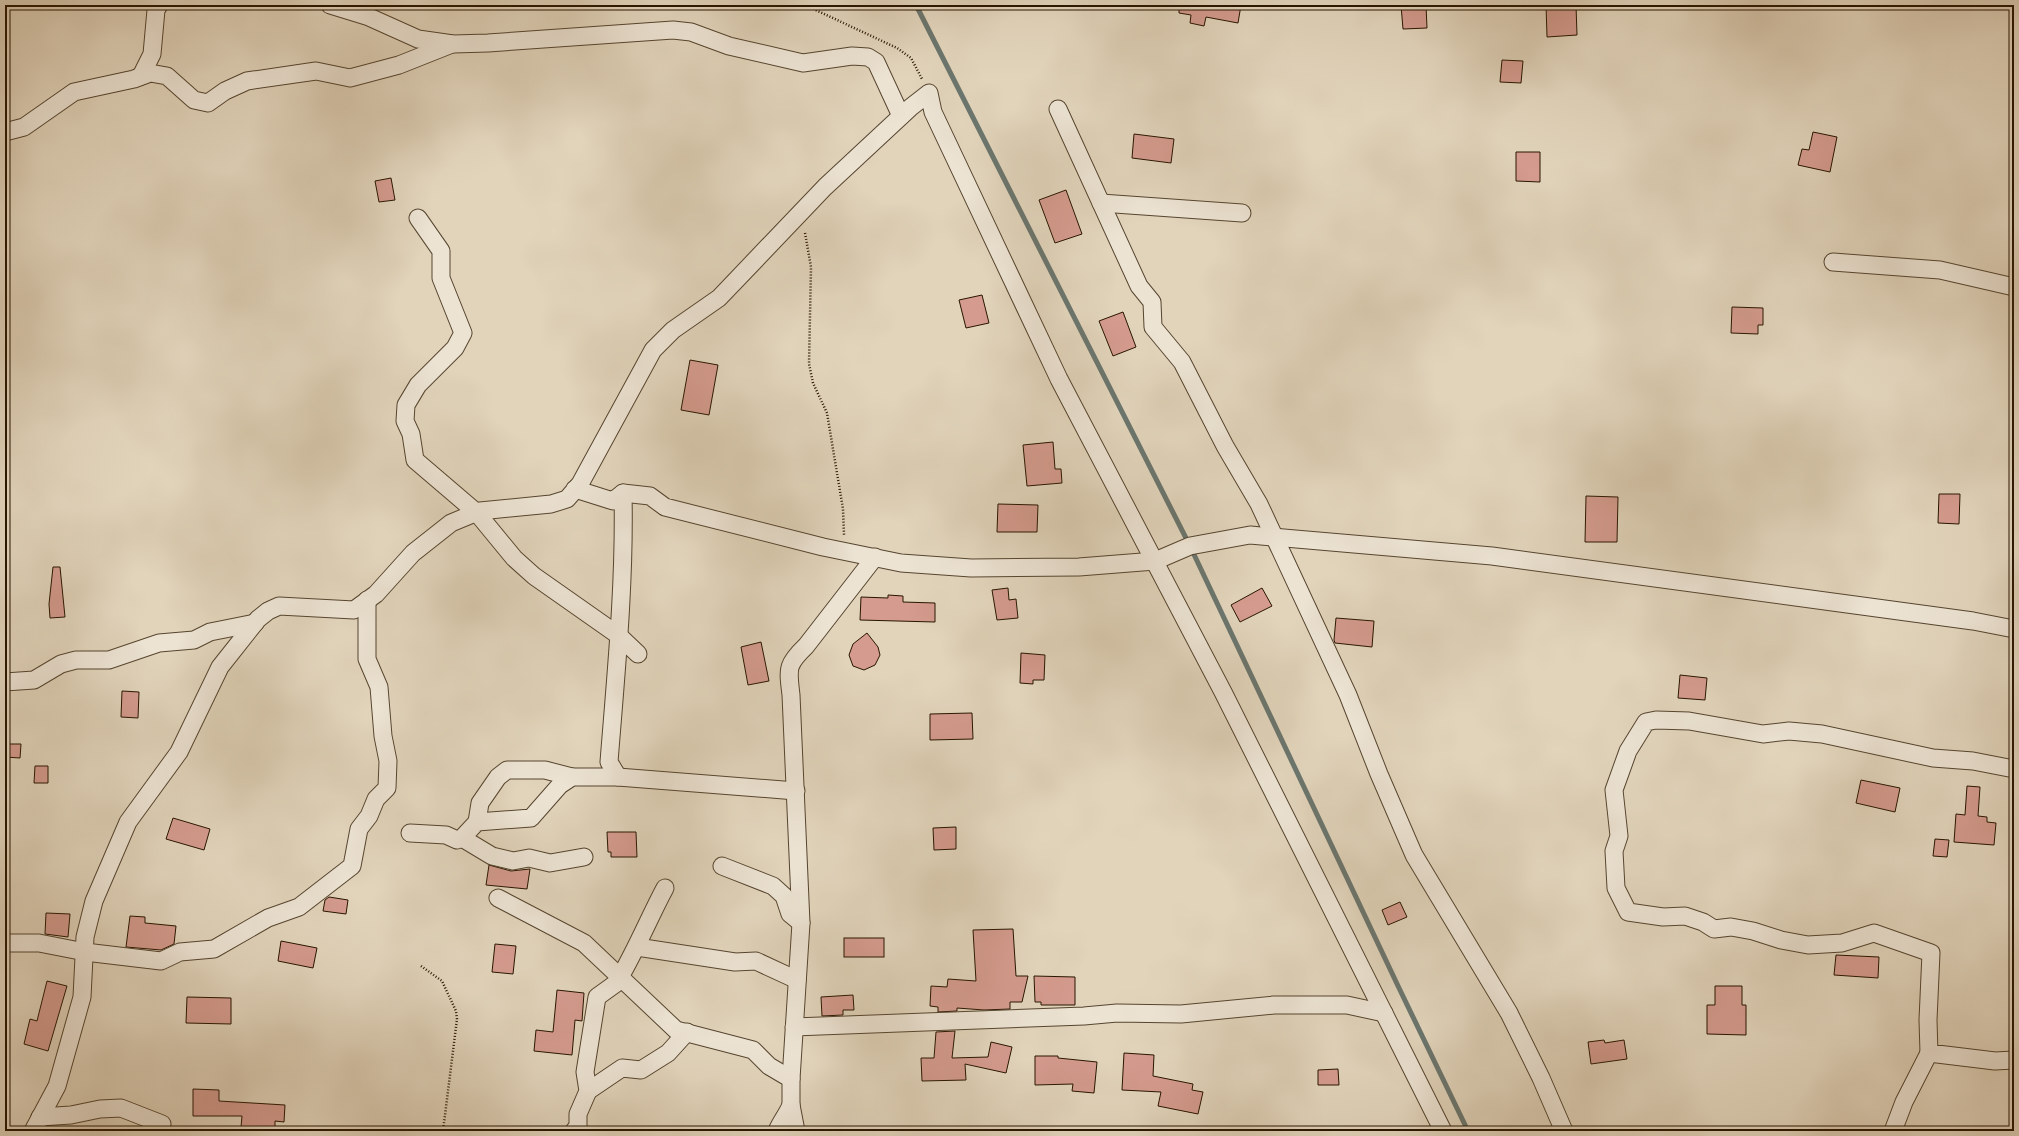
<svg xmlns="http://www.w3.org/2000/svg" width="2019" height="1136" font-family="'IM FELL English',serif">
	<rect width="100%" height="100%" fill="#e1d4bb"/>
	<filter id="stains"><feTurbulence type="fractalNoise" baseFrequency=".005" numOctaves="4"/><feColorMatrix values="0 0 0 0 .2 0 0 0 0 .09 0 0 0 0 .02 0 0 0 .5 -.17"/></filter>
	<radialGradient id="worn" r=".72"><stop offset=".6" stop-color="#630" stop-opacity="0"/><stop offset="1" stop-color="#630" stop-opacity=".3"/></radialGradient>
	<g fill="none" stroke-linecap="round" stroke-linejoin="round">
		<path stroke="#6b766e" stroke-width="5" d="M916 5 1190 546 1399 988 1468 1131"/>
	</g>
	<g fill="#d49b8e" stroke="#281500">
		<path d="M1179 5H1241L1238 23 1206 17 1204 26 1190 23 1191 15 1179 13Z"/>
		<path d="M1401 5H1426L1427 28 1403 29Z"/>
		<path d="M1546 5H1576L1577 35 1547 37Z"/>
		<path d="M1502 60 1523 61 1521 83 1500 82Z"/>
		<path d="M1813 132 1837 137 1830 172 1798 165 1802 149 1809 150Z"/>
		<path d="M1134 134 1174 139 1171 163 1132 158Z"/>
		<path d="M1516 152H1540V182L1516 181Z"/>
		<path d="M391 178 395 200 379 202 375 181Z"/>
		<path d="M1066 190 1082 234 1055 243 1039 200Z"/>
		<path d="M982 295 989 323 966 328 959 300Z"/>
		<path d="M1732 307 1763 308V325H1758V334L1731 333Z"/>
		<path d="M1123 312 1136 347 1113 356 1099 321Z"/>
		<path d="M690 360 718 365 709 415 681 410Z"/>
		<path d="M1053 442 1055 469H1061L1062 483 1027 486 1023 445Z"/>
		<path d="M1939 494H1960L1959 524 1938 523Z"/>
		<path d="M1586 496 1618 497 1617 542H1585Z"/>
		<path d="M998 504 1038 505 1037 532H997Z"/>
		<path d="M53 567H60L65 617 50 618 49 604Z"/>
		<path d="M1008 588 1009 600 1016 599 1018 618 997 620 992 590Z"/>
		<path d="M1262 588 1272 606 1240 622 1231 605Z"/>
		<path d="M888 595 903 596V602L935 603V622L860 620 861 597 888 598Z"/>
		<path d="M1336 618 1374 621 1372 647 1335 643 1334 640Z"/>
		<path d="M867 633 878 647 880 655 875 665 864 670 853 666 849 655 853 644Z"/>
		<path d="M761 642 769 681 748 685 741 647Z"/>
		<path d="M1021 653 1045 655 1044 680H1033V684L1020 683Z"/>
		<path d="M1680 675 1707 678 1705 700 1678 698Z"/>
		<path d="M122 691 139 692 138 718 121 717Z"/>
		<path d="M972 713 973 739 930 740V714Z"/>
		<path d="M5 744H21L20 758 5 757Z"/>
		<path d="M35 766H48V783H34Z"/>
		<path d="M1861 780 1900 788 1895 812 1856 803Z"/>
		<path d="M1967 786 1980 787 1978 816 1987 817V822L1996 823 1994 845 1954 842 1956 814 1965 815Z"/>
		<path d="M173 818 210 829 204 850 166 839Z"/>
		<path d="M956 827V849L934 850 933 828Z"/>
		<path d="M607 832H636L637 857H611V852H608Z"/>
		<path d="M1935 839 1949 840 1947 857 1933 856Z"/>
		<path d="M489 865 511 871 530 869 527 889 486 885Z"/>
		<path d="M329 897 348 900 346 914 323 911 325 900Z"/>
		<path d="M1400 902 1407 917 1388 925 1382 910Z"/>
		<path d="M46 913 70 914 68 937 45 934Z"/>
		<path d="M130 916 145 917V923L176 926 174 944 161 950 126 947Z"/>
		<path d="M1013 929 1016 976H1028L1022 1002H1010V1009L984 1010 957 1008V1011L938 1012V1007L930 1006 931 986 947 987 948 979 976 981 973 930Z"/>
		<rect x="844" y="938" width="40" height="19"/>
		<path d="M281 941 317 948 313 968 278 961Z"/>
		<path d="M495 944 516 946 513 974 492 972Z"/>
		<path d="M1836 955 1879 957 1878 978 1834 975Z"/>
		<path d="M1034 976 1075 977V1005H1041V1002H1035Z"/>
		<path d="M47 981 67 986 48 1051 24 1044 30 1019 37 1021Z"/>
		<path d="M1715 986H1742V1005H1746V1035L1707 1034V1005H1715Z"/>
		<path d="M557 990 584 993 582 1021 575 1020 572 1055 534 1051 536 1030 553 1032Z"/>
		<path d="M853 995 854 1010H843V1015L822 1016 821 997Z"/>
		<path d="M187 997 231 998V1024L186 1023Z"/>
		<path d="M955 1031 952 1058 988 1057 991 1042 1012 1047 1006 1073 965 1064 966 1080 922 1081 921 1058H934L936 1032Z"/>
		<path d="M1604 1040 1605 1043 1624 1040 1627 1059 1591 1064 1588 1042Z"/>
		<path d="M1124 1053 1154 1055 1153 1076 1193 1084 1192 1090 1203 1092 1198 1114 1158 1106 1161 1092 1122 1090Z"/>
		<path d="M1035 1056H1058V1058L1097 1062 1094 1093 1072 1091 1073 1084 1035 1085Z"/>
		<path d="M1338 1069 1339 1085H1318V1070Z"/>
		<path d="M193 1089 219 1090V1101L285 1105 284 1122 275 1121V1129L241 1127 242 1116H193Z"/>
	</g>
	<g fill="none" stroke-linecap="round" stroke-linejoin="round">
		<defs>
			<g id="minor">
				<path d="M330 5 369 17 418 39 453 44 488 43 673 30 691 32 729 46 803 63 852 56 868 57 876 62 901 116"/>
				<path d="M141 76 152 54 156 10 159 5"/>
				<path d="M1058 109 1139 286 1152 302 1153 327 1182 362 1225 446 1259 504 1348 695 1379 774 1414 855 1509 1013 1541 1078 1564 1131"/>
				<path d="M5 132 24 127 74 92 134 79 150 73 167 76 194 100 208 103 225 91 247 81 316 71 350 78 399 65 452 44"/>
				<path d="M1101 203 1242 213"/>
				<path d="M418 218 441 251V278L463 333 455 348 418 385 406 405 405 421 411 434 415 460 477 513 514 558 534 576 618 635 638 654"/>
				<path d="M1833 262 1940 270 2014 287"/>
				<path d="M575 489 613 501 623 493 650 496 665 507 823 547 901 563 971 568 1079 567 1155 561 1190 546 1250 535 1492 556 1840 603 1973 621 2014 629"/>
				<path d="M5 682 34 680 61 664 76 660H109L159 643 194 640 210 632 255 623"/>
				<path d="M2014 769 1973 761 1933 758 1822 734 1789 731 1763 734 1689 721 1656 720 1646 722 1628 751 1614 790 1619 836 1614 851 1616 888 1628 912 1663 917 1685 916 1703 922 1714 929 1731 927 1753 931 1781 940 1808 945 1842 943 1874 933 1931 953 1928 1020 1929 1053 1995 1061 2014 1060"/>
				<path d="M618 777 609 762C616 673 625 583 623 493"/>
				<path d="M477 822 480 803 498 777 507 770H545L572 777"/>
				<path d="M410 833 446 835 457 840 462 838 477 822 531 818 560 785 572 777H618L796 791"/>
				<path d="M462 838 492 856 513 861 529 858 550 863 584 857"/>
				<path d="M722 866 773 886 784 896 790 914 801 923"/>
				<path d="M498 898 584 943 676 1030 753 1050 769 1066 791 1079V1105L796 1131"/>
				<path d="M5 943H39L85 952 161 961 180 952 214 949 268 918 299 907 352 866 359 829 369 816 376 799 387 788 388 761 383 736 379 687 367 659V600"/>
				<path d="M637 947 735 962 756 961 797 980"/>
				<path d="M620 977C637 948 649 918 665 888"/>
				<path d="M794 1027 1084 1016 1117 1013 1181 1014 1274 1005H1347L1384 1013"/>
				<path d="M791 1079 801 923 791 695C788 669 786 665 806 646L875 557"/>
				<path d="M588 1091 622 1068 641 1070 668 1053 687 1032"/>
				<path d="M40 1117 71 1115 100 1109 121 1108 162 1124"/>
				<path d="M33 1131 57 1086 82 997 85 937 94 901 128 822 179 752 220 667 258 619 268 611 279 606 354 610 376 594 413 553 451 523 480 511 551 504 567 499 580 484 653 350 673 330 719 298 825 187 911 107 929 93 933 112 1059 379 1223 692 1443 1131"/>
				<path d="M574 1131 578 1126V1114L588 1091 585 1072 597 997 622 979"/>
				<path d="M777 1131C781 1121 787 1115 791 1105"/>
				<path d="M1893 1131 1904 1102 1929 1053"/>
			</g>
		</defs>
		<use href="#minor" stroke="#56452f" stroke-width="19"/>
		<g stroke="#281500" stroke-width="2.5" stroke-dasharray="1 2" stroke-linecap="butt">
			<path d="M805 5 897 48 911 58 922 79"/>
			<path d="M805 233 811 267 809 364 813 383 827 413 843 509 844 535"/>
			<path d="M421 966 442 981 456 1011 457 1019 443 1131"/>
		</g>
		<use href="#minor" stroke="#ece3d3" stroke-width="17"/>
	</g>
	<rect width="2019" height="1136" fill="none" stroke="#e1d4bb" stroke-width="20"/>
	<rect x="6" y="6" width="2007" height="1124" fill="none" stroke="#281500" stroke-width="2"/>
	<rect x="10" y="10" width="1999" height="1116" fill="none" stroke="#281500"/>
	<rect width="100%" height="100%" filter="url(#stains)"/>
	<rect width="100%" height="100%" fill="url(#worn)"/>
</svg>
